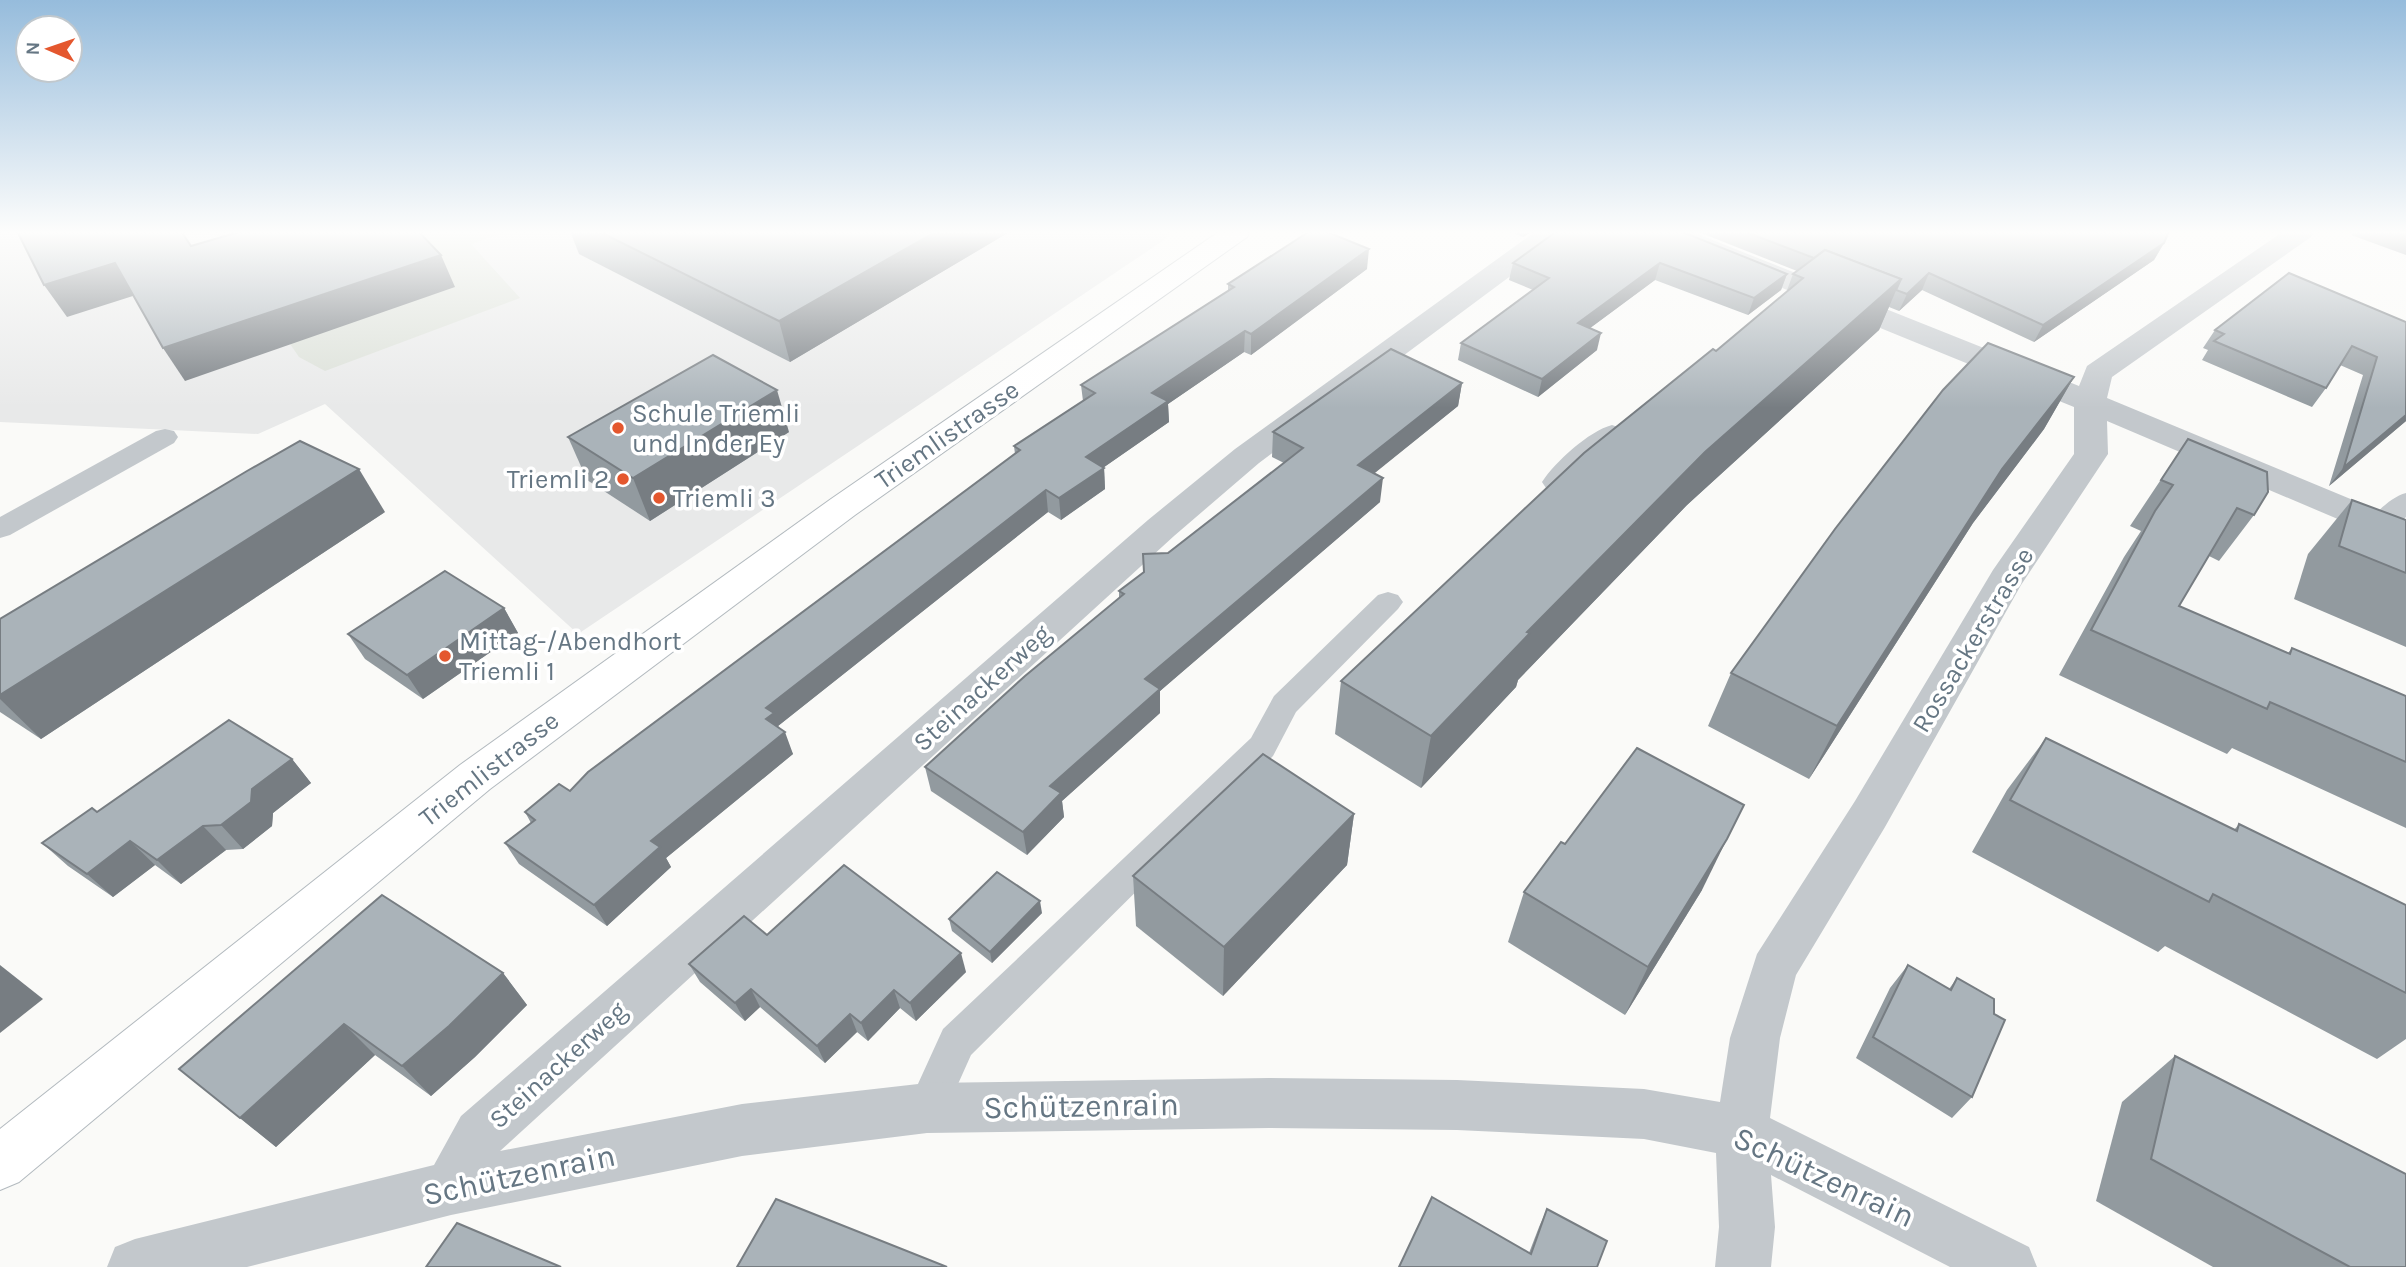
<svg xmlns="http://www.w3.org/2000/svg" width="2406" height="1267" font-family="Karla,sans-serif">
	<rect width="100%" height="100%" fill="#fafaf8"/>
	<path fill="#e8e9e9" d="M0 231H1168L1170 236 578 634 325 404 258 434 0 422Z"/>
	<path fill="#dadfd7" d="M212 231H509L471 244 520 298 325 371 299 357Z"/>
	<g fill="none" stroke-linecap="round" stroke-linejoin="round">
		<defs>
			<path id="secondary" d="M1220 231H1251L1247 237 855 515 490 789 19 1182 0 1190V1129L460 765 831 499Z"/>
		</defs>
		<use href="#secondary" stroke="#b3babf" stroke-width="2"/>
		<g fill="#c3c8cc" fill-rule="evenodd">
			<path d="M1612 425 1621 428 1625 433 1621 438 1586 465 1564 488 1555 490 1546 488 1542 482C1555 462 1589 431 1612 425Z"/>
			<path d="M165 429 174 431 178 437 174 443 10 535 0 538V517L156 431Z"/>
			<path d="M2406 493V517C2394 528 2388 536 2371 531L2367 525C2376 512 2391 497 2406 493Z"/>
			<path d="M1388 592 1398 595 1403 602 1398 609 1296 712 1273 756 971 1055 941 1122 927 1128 913 1122 907 1108 943 1029 1251 738 1274 696 1378 595Z"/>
		</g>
		<path fill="#c3c8cc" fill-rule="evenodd" d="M1536 231H1567L1563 237 1259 463 1174 536 500 1151 742 1104 927 1083 1269 1078 1457 1080 1644 1089 1720 1102 1730 1038 1757 954 1855 801 1993 570 2074 454V407L1657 237 1653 231H1690L2079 386 2087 366 2284 231H2314L2311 237 2112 377 2107 398 2406 522V548L2107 421 2108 454 2021 585 1885 827 1796 975 1780 1038 1770 1118 2029 1247 2037 1267H1950L1771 1175 1775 1227 1771 1267H1715L1719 1227 1716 1153 1644 1139 1457 1130 1269 1128 927 1133 742 1156 451 1215 247 1267H107L115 1247 135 1239 434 1165 461 1116 1148 520 1235 449Z"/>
		<use href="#secondary" fill="#fff" fill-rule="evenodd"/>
	</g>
	<g fill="#929a9f">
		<path d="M570 231H1011L790 362 579 254Z"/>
		<path d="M1507 231H1533L1523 237Z"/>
		<path d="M1557 231 1787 274 1781 290 1748 315 1655 280 1590 328 1597 350 1538 397 1458 360 1461 343 1533 290 1509 280 1513 263Z"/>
		<path d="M1696 231H2169L2164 243 2154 260 2034 342 1922 290 1899 311 1889 307 1879 330 1687 505 1518 680 1516 687 1421 788 1335 734 1341 681 1716 351 1786 293 1793 274 1797 271Z"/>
		<path d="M2354 231H2406V255L2351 235Z"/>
		<path d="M1367 269 1251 355 1244 352 1168 404 1169 422 1104 467 1105 489 1061 520 1048 512 778 726 793 754 666 858 671 867 607 926 519 864 505 843 531 823 525 812 570 791 1015 454 1014 446 1083 401 1081 385 1228 291V284Z"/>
		<path d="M2406 322V421L2329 486 2363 375 2340 365 2326 388 2312 407 2202 360 2208 350 2203 348 2215 330Z"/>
		<path d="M2074 377 2044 429 1973 523 1809 779 1708 726 1731 673Z"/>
		<path d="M1462 383 1458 406 1374 473 1380 502 1160 691V713L1062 801 1064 817 1027 855 931 791 925 767 1119 598V591L1284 463 1272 457 1273 432Z"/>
		<path d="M789 432 650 521 587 480 568 437Z"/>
		<path d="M2188 439 2254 515 2219 561 2209 556 2179 606 2288 653 2292 648 2406 696V828L2232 748 2227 754 2059 675 2124 557 2141 531 2130 526Z"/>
		<path d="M2352 500 2406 520V647L2294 599 2308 554Z"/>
		<path d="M385 512 41 739 0 712V619Z"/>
		<path d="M504 608 518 633 423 699 365 659 348 634Z"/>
		<path d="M2046 738 2234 830 2239 824 2406 905V1039L2377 1059 2165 946 2158 952 1972 852 2007 790Z"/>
		<path d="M292 759 311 783 273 813 272 826 243 849 226 850 181 884 155 865 113 897 68 866 42 843 97 812Z"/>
		<path d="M1354 814 1347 865 1223 996 1136 926 1133 876Z"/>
		<path d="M1565 844 1702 890 1625 1015 1508 942 1524 892Z"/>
		<path d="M1042 913 992 963 952 931 949 919Z"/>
		<path d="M767 935 966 972 916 1021 900 1008 868 1041 857 1032 825 1063 760 1007 745 1021 700 982 689 964Z"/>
		<path d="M1908 965 1949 989 1957 978 1972 1097 1952 1118 1856 1058 1890 988Z"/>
		<path d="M503 973 527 1005 475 1057 431 1096 375 1055 276 1147 179 1069Z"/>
		<path d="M2175 1056 2406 1267H2213L2096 1201 2122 1102Z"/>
		<path d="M1547 1209 1597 1267 1529 1253 1539 1227Z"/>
	</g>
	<g fill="#777d82">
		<path d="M937 231H1011L790 362 779 321Z"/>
		<path d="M1524 231H1533L1523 237Z"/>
		<path d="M2164 243 2154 260 2034 342 2043 325Z"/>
		<path d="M1369 249 1367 269 1251 355V334Z"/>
		<path d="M441 255 455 287 185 381 163 348Z"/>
		<path d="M115 263 136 295 67 317 44 285Z"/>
		<path d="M1660 263 1655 280 1574 340 1578 323Z"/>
		<path d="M1929 273 1922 290 1899 311 1907 294Z"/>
		<path d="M1787 274 1781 290 1748 315 1754 298Z"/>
		<path d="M1901 279 1879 330 1687 505 1518 680 1516 687 1421 788 1431 736 1527 632 1705 452Z"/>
		<path d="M1245 331 1244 352 1168 404 1169 422 1087 479 1086 457 1152 393Z"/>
		<path d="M1601 333 1597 350 1538 397 1542 379Z"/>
		<path d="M2074 377 2044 429 1973 523 1809 779 1837 726 2002 469Z"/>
		<path d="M1462 383 1458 406 1355 489 1358 465Z"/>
		<path d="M777 390 789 432 650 521 633 478Z"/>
		<path d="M2406 415V421L2329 486 2344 467Z"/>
		<path d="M1104 468 1105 489 1061 520 1059 498Z"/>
		<path d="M359 469 385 512 41 739 0 699V695Z"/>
		<path d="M1383 478 1380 502 1160 691V713L1062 801 1064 817 1027 855 1023 832 1050 786 1145 679Z"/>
		<path d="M1046 490 1048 512 778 726 782 735 766 719V708Z"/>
		<path d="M504 608 518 633 423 699 407 675Z"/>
		<path d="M785 732 793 754 666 858 671 867 607 926 594 905 651 841Z"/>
		<path d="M292 759 311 783 273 813 272 826 243 849 221 825 252 789Z"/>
		<path d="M1354 814 1347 865 1223 996 1224 947Z"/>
		<path d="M203 826 226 850 181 884 157 860Z"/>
		<path d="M1727 839 1702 890 1625 1015 1648 967Z"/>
		<path d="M130 841 155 865 113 897 87 874Z"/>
		<path d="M1040 901 1042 913 992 963 990 952Z"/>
		<path d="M961 953 966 972 916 1021 910 1003Z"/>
		<path d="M0 965 43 999 0 1033Z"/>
		<path d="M503 973 527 1005 475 1057 431 1096 402 1066Z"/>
		<path d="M751 989 760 1007 745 1021 735 1003Z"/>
		<path d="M894 990 900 1008 868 1041 861 1023Z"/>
		<path d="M850 1014 857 1032 825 1063 817 1046Z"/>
		<path d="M344 1024 375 1055 276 1147 240 1118Z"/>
	</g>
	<g fill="#aab3b9" stroke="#777d82" stroke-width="2">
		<path d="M17 231H181L191 246 242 231H418L441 255 163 348 115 263 44 285Z"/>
		<path d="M598 231H937L779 321Z"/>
		<path d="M1310 231H1325L1369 249 1251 334 1245 331 1152 393 1168 401 1086 457 1104 468 1059 498 1046 490 766 708 774 713 766 719 785 732 651 841 660 847 594 905 505 843 535 820 525 812 559 784 570 791 588 772 1020 450 1014 446 1095 393 1081 385 1234 287 1228 284Z"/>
		<path d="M1557 231H1680L1787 274 1754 298 1660 263 1578 323 1601 333 1542 379 1461 343 1549 278 1513 263Z"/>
		<path d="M1743 231H2169L2164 243 2043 325 1929 273 1907 294 1896 290 1901 279 1825 250 1814 258Z"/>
		<path d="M1825 250 1901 279 1705 452 1527 632 1530 633 1431 736 1341 681 1584 453 1713 349 1716 351 1803 278 1793 274Z"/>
		<path d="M2289 273 2406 322V415L2344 467 2377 357 2352 346 2326 388 2214 341 2224 334 2215 330Z"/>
		<path d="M1988 343 2074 377 2002 469 1837 726 1731 673 1835 529 1943 390Z"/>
		<path d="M1391 349 1462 383 1358 465 1383 478 1145 679 1160 689 1050 786 1061 793 1023 832 925 767 1025 676 1124 594 1119 591 1144 572 1143 554 1168 553 1303 448 1273 432Z"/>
		<path d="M713 355 777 390 633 478 568 437Z"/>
		<path d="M2188 439 2267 472 2268 492 2254 515 2237 508 2179 606 2290 654 2292 648 2406 696V762L2270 702 2267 709 2091 630 2155 511 2173 485 2161 480Z"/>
		<path d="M300 441 359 469 0 695V619L247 471Z"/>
		<path d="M2352 500 2406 520V573L2339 546Z"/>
		<path d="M445 571 504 608 407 675 348 634Z"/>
		<path d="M229 720 292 759 252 789 251 802 221 825 203 826 157 860 130 841 87 874 42 843 92 808 97 812Z"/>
		<path d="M2046 738 2237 831 2239 824 2406 905V993L2213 894 2209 902 2010 800Z"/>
		<path d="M1637 748 1744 805 1727 839 1648 967 1524 892 1561 842 1565 844Z"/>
		<path d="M1263 754 1354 814 1224 947 1133 876Z"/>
		<path d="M844 865 961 953 910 1003 894 990 861 1023 850 1014 817 1046 751 989 735 1003 689 964 744 916 767 935Z"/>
		<path d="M997 872 1040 901 990 952 949 919Z"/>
		<path d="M382 895 503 973 449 1026 402 1066 344 1024 240 1118 179 1069Z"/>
		<path d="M1908 965 1951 990 1957 978 1994 999V1014L2005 1020 1972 1097 1873 1037Z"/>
		<path d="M2175 1056 2406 1174V1267H2350L2151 1159Z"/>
		<path d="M1432 1197 1531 1254 1547 1209 1607 1241 1597 1267H1399Z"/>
		<path d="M776 1199 947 1267H737Z"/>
		<path d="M457 1223 561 1267H426Z"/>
	</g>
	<linearGradient id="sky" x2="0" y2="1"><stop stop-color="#96bcdc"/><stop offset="0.57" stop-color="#fdfdfc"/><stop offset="1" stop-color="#fdfdfc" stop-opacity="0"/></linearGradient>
	<rect width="2406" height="408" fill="url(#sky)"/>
	<g fill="#e4572e" stroke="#fff" stroke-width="2.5">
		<circle cx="618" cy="428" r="7"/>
		<circle cx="623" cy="479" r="7"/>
		<circle cx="659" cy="498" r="7"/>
		<circle cx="445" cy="656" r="7"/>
	</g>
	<g text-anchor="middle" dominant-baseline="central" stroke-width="7" stroke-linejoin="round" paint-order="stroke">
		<g font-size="26" fill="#657683" stroke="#fff" text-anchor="start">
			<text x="632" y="413">Schule Triemli<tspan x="632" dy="30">und In der Ey</tspan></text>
			<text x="609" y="479" text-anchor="end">Triemli 2</text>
			<text x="673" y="498">Triemli 3</text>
			<text x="459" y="641">Mittag-/Abendhort<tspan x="459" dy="30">Triemli 1</tspan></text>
		</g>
		<g font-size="26" fill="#657683" stroke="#fff">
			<text transform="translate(947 435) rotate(-35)">Triemlistrasse</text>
			<text transform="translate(1973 640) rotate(-59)">Rossackerstrasse</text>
			<text transform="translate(982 688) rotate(-42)">Steinackerweg</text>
			<text transform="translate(489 769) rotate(-38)">Triemlistrasse</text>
			<text transform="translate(558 1065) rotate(-42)">Steinackerweg</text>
		</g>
		<g font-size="32" fill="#657683" stroke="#fff">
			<text transform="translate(1081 1106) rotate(-1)">Schützenrain</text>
			<text transform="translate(519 1175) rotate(-12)">Schützenrain</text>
			<text transform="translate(1824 1177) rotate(25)">Schützenrain</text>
		</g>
	</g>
	<g transform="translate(49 49) rotate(272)"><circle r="33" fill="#ffffff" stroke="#c1c8cd" stroke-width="2"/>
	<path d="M0-5L12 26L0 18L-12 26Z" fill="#e4572e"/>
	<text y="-10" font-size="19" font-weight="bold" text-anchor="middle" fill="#657683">N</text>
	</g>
</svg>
